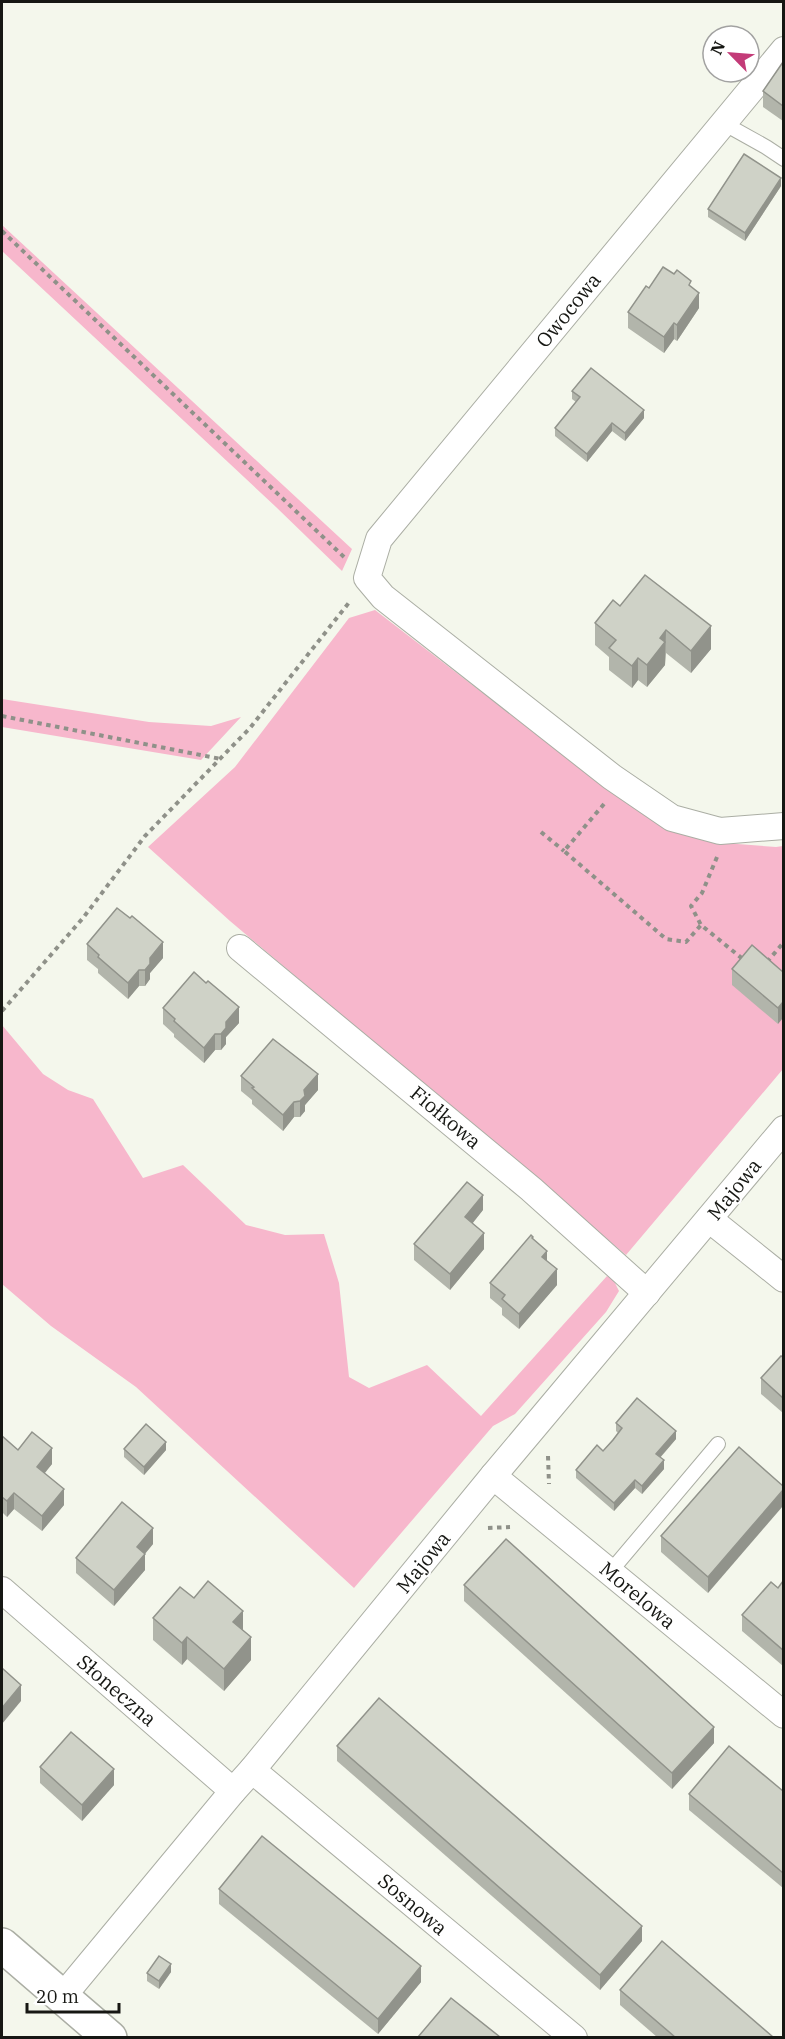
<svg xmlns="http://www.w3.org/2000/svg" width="785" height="2039" font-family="'IBM Plex Serif',serif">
	<rect width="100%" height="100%" fill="#f4f7ec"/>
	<g fill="#f7b7cc">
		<path d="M2 225 352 549 342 571 276 507 2 251Z"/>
		<path d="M375 610 597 781 648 814 711 842 776 847 783 846V1069L626 1255 230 921 148 847 235 767 349 618Z"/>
		<path d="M2 699 149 722 211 726 241 717 201 760 2 727Z"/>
		<path d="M2 1025 43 1074 68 1090 93 1099 143 1178 183 1165 246 1225 285 1235 324 1234 339 1283 349 1377 369 1388 427 1365 481 1416 607 1276 613 1279 619 1291 606 1312 515 1414 493 1426 354 1588 136 1387 51 1326 2 1284Z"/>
	</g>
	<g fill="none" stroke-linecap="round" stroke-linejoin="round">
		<defs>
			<g id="lane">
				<path d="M723 123 766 147 784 159"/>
				<path d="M610 1572 718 1444"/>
			</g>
			<g id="street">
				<path d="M784 50 379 539 367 578 383 597 612 777 672 818 720 831 784 826"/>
				<path d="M240 948 531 1189 647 1293"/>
				<path d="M709 1219 784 1279"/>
				<path d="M493 1476 784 1715"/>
				<path d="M2 1590 233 1791"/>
				<path d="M252 1770 574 2038"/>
				<path d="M63 1996 233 1791 252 1770 493 1476 784 1129"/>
			</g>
			<path id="secondary" d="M2 1945 110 2038"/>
		</defs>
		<use href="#lane" stroke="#abaea4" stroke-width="16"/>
		<use href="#street" stroke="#abaea4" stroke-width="28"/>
		<use href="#secondary" stroke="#abaea4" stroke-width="36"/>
		<g stroke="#8f9189" stroke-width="4" stroke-dasharray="4.5 4.5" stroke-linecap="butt">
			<path d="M2 231 344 557"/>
			<path d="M2 716 221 759"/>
			<path d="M604 804 564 851 666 939 686 942 701 925"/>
			<path d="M541 832 564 851"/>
			<path d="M717 857 702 893 691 906 701 925 744 960"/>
			<path d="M767 962 784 942"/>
			<path d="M2 1011 83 918 145 836 250 728 351 600"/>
			<path d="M548 1456 549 1484"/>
			<path d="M488 1528 510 1527"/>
		</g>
		<use href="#lane" stroke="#fff" stroke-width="14"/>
		<use href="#street" stroke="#fff" stroke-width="26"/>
		<use href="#secondary" stroke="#fff" stroke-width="33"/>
	</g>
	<g fill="#b2b5ab">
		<path d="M783 62V121L763 107V91Z"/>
		<path d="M781 186 745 241 708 217V209Z"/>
		<path d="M691 287 699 308 677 341 674 339 664 353 628 328V312L649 288Z"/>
		<path d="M572 391 644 418 625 441 612 431 587 462 555 436V428L576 402 572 399Z"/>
		<path d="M620 606 711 649 691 673 666 653 665 665 647 687 638 680 632 688 609 670V657L595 645V623Z"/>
		<path d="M87 944 163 958 150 973V979L145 986H139L128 999 98 973V969L87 960Z"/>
		<path d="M732 969 783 972 778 1024 732 985Z"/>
		<path d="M163 1008 239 1023 226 1037V1044L221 1050H215L204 1063 174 1037V1034L163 1024Z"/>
		<path d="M241 1076 318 1090 305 1105V1111L300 1117H294L283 1131 252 1104V1100L241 1091Z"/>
		<path d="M483 1210 472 1223 484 1249 450 1290 414 1260V1244Z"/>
		<path d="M533 1239 547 1261 557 1285 519 1329 502 1315V1308L490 1298V1283Z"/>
		<path d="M783 1357V1413L761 1394V1378Z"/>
		<path d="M616 1423 676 1439 660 1458 664 1469 642 1494 635 1488 614 1511 576 1478V1470L603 1451 618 1433 616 1431Z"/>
		<path d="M2 1436 18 1450 52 1464 44 1473 64 1505 42 1531 14 1509 7 1517 2 1512Z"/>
		<path d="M739 1447 708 1593 661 1552V1536Z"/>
		<path d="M124 1449 166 1450 144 1475 124 1457Z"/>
		<path d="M153 1544 145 1554V1570L114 1606 76 1573V1558Z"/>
		<path d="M783 1565V1666L742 1631V1615L778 1588 782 1583V1568Z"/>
		<path d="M464 1585 714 1743 672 1789 464 1601Z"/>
		<path d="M194 1598 243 1630 251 1660 224 1691 187 1659 182 1665 153 1640V1618Z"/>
		<path d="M337 1746 642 1941 600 1990 337 1761Z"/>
		<path d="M40 1767 114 1785 82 1821 40 1783Z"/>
		<path d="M783 1791V1888L689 1810V1794Z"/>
		<path d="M219 1889 421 1982 378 2034 219 1904Z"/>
		<path d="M171 1972 159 1989 147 1981V1973Z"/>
		<path d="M620 1990 773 2037H657L620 2005Z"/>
	</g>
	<g fill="#91938b">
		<path d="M781 178V186L745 241V233Z"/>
		<path d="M699 293V308L677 341V325Z"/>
		<path d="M674 323V339L664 353V337Z"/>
		<path d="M644 410V418L625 441V433Z"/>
		<path d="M612 423V431L587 462V454Z"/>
		<path d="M711 626V649L691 673V651Z"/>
		<path d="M666 630 665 665 647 687V665L660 638Z"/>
		<path d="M638 658V680L632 688V666Z"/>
		<path d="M163 942V958L150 973V979L145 986V970L150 958Z"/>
		<path d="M139 970V986L128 999V983Z"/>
		<path d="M783 1002V1018L778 1024V1008Z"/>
		<path d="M239 1007V1023L226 1037V1044L221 1050V1034L226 1022Z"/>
		<path d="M215 1034V1050L204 1063V1048Z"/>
		<path d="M318 1074V1090L305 1105V1111L300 1117V1101L304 1090Z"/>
		<path d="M294 1102V1117L283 1131V1115Z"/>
		<path d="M483 1195V1210L465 1233V1217Z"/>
		<path d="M484 1233V1249L450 1290V1274Z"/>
		<path d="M547 1251V1267L542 1257Z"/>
		<path d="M557 1269V1285L519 1329V1314Z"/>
		<path d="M676 1431V1439L656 1462V1454Z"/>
		<path d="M166 1442V1450L144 1475V1467Z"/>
		<path d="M52 1448V1464L37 1483V1467Z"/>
		<path d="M664 1460V1469L642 1494V1486Z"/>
		<path d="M635 1480V1488L614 1511V1503Z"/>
		<path d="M64 1489V1505L42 1531V1516Z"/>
		<path d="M783 1490V1506L708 1593V1577Z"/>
		<path d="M14 1493V1509L7 1517V1501Z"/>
		<path d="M153 1528V1544L137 1563V1547Z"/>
		<path d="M145 1554V1570L114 1606V1590Z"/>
		<path d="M243 1611V1634L233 1622Z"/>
		<path d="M187 1637V1659L182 1665V1643Z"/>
		<path d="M251 1637V1660L224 1691V1669Z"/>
		<path d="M21 1685V1701L2 1724V1708Z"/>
		<path d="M714 1727V1743L672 1789V1773Z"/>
		<path d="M114 1769V1785L82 1821V1805Z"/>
		<path d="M642 1926V1941L600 1990V1975Z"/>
		<path d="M171 1964V1972L159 1989V1981Z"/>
		<path d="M421 1966V1982L378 2034V2019Z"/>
	</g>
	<g fill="#cfd2c7" stroke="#91938b" stroke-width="1.5">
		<path d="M783 62V106L763 91Z"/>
		<path d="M744 154 781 178 745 233 708 209Z"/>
		<path d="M663 267 674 274 677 270 691 281 689 285 699 293 677 325 674 323 664 337 628 312 646 286 649 288Z"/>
		<path d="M591 368 644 410 625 433 612 423 587 454 555 428 580 397 572 391Z"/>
		<path d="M645 575 711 626 691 651 666 630 660 638 665 642 647 665 638 658 632 666 609 648 616 640 595 623 613 600 620 606Z"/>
		<path d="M117 908 130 918 132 916 163 942 150 958V964L145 970H139L128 983 98 957 99 955 87 944Z"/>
		<path d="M752 945 783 972V1002L778 1008 732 969Z"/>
		<path d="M194 972 206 983 208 981 239 1007 226 1022V1028L221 1034H215L204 1048 174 1021 175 1019 163 1008Z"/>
		<path d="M273 1039 318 1074 304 1090 305 1096 300 1101 294 1102 283 1115 252 1088 254 1087 241 1076Z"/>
		<path d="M467 1182 483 1195 465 1217 484 1233 450 1274 414 1244Z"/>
		<path d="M531 1235 533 1237 532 1238 547 1251 542 1257 557 1269 519 1314 502 1299 505 1295 490 1283Z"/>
		<path d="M781 1356 783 1357V1398L761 1378Z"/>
		<path d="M637 1398 676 1431 656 1454 664 1460 642 1486 635 1480 614 1503 576 1470 597 1445 603 1451 613 1440 622 1428 616 1423Z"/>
		<path d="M146 1424 166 1442 144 1467 124 1449Z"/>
		<path d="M32 1432 52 1448 37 1467 64 1489 42 1516 14 1493 7 1501 2 1497V1436L18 1450Z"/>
		<path d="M739 1447 783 1486V1490L708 1577 661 1536Z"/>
		<path d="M122 1502 153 1528 137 1547 145 1554 114 1590 76 1558Z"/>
		<path d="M506 1539 714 1727 672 1773 464 1585Z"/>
		<path d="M208 1581 243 1611 233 1622 251 1637 224 1669 187 1637 182 1643 153 1618 180 1587 194 1598Z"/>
		<path d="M783 1581V1650L742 1615 771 1582 778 1588Z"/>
		<path d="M2 1668 21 1685 2 1708Z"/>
		<path d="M379 1698 642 1926 600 1975 337 1746Z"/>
		<path d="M71 1732 114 1769 82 1805 40 1767Z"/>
		<path d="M729 1746 783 1791V1873L689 1794Z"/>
		<path d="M262 1836 421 1966 378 2019 219 1889Z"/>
		<path d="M662 1941 773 2037H675L620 1990Z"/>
		<path d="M159 1956 171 1964 159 1981 147 1973Z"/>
		<path d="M451 1998 500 2037H418Z"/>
	</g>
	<g text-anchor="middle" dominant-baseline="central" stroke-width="4.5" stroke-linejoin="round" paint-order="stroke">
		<g font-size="20" fill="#161713" stroke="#fff">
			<text transform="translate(568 310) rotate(-51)">Owocowa</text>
			<text transform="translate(446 1117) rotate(40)">Fiołkowa</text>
			<text transform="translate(734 1189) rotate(-51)">Majowa</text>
			<text transform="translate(423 1562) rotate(-51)">Majowa</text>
			<text transform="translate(638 1595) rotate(40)">Morelowa</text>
			<text transform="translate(117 1690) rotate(41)">Słoneczna</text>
			<text transform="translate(413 1904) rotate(40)">Sosnowa</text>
		</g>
	</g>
	<rect width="785" height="2039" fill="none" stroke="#161713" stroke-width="6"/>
	<g transform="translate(731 54) rotate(295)"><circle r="28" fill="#ffffff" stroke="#a2a2a1" stroke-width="1.5"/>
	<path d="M0-4.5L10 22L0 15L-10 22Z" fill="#c33b78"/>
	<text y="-9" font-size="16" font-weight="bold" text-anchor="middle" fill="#161713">N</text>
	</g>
	<path d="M27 2003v9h92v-9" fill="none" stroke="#161713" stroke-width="3"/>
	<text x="36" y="2003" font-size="18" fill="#161713" stroke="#ffffff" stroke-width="4.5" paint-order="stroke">20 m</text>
</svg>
